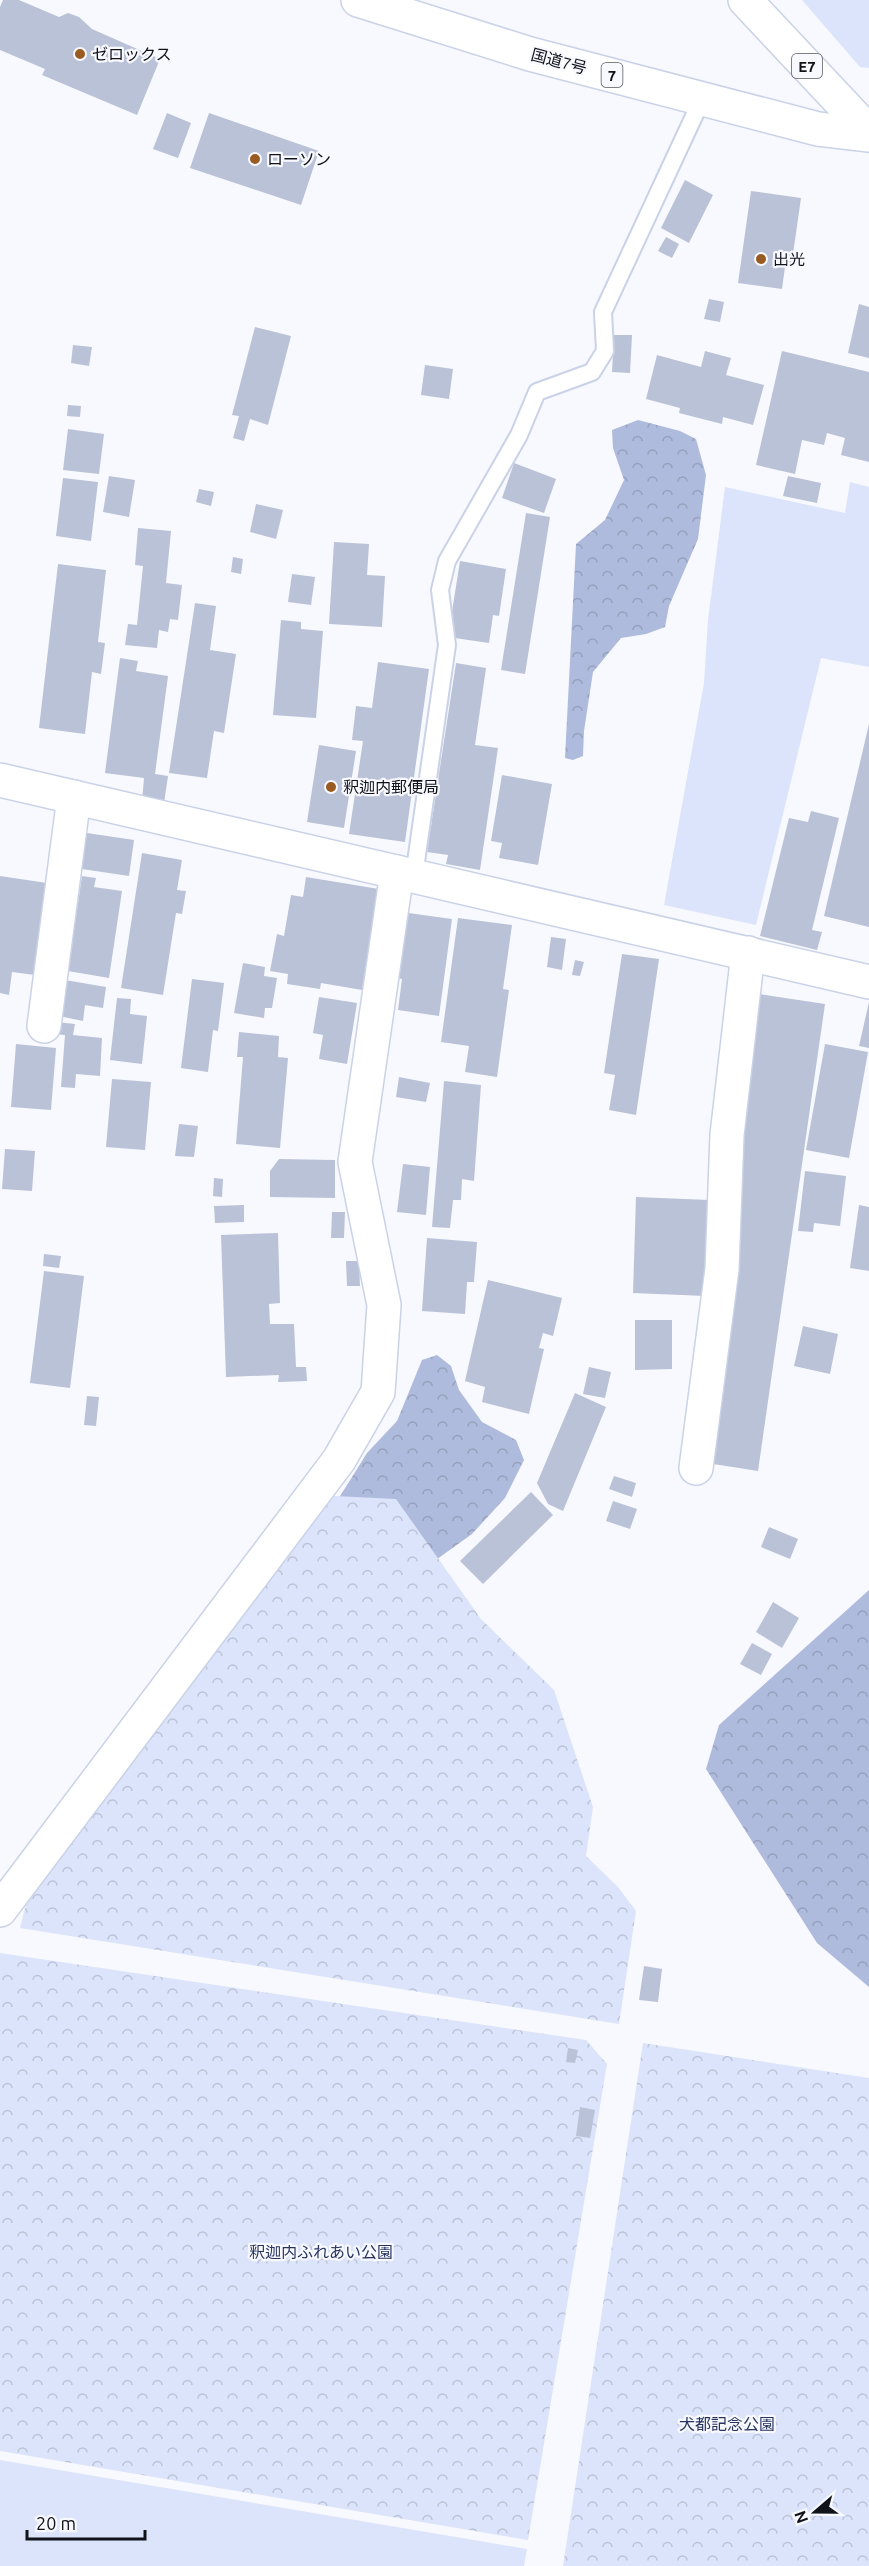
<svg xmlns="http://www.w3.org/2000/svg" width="869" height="2566" font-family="Ubuntu,'Noto Sans JP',sans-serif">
	<defs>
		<pattern id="forest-crowns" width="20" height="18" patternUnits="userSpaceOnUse" patternTransform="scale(1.5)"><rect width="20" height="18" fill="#afbbdc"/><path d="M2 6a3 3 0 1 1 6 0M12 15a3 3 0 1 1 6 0" fill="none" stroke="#96a0bc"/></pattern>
		<pattern id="park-crowns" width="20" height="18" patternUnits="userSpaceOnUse" patternTransform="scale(1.5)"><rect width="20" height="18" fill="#dbe4fa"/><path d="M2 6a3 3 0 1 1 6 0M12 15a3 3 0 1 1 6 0" fill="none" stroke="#bbc3d6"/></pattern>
	</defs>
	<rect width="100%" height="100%" fill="#f8f9fe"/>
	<g fill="#dbe4fa">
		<path d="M802 0H869V68L860 67Z"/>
		<path d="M850 482 869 487V667L821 658 756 925 664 905 704 683 708 620 725 487 845 513Z"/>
		<path d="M0 2460 527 2549 524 2566H0Z"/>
	</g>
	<g fill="url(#forest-crowns)">
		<path d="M638 420 680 431 696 439 706 475 698 539 669 606 665 627 646 634 621 638 593 672 584 731 583 756 573 760 565 758 576 544 605 520 624 480 613 448 612 430Z"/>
		<path d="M437 1355 451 1366 459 1390 482 1422 516 1440 524 1460 505 1498 472 1534 394 1590 322 1525 367 1453 397 1421 422 1360Z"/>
		<path d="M869 1590V1987L817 1943 706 1769 719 1725Z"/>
	</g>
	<g fill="url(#park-crowns)">
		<path d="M334 1496 396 1499 481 1619 554 1690 593 1807 586 1856 618 1887 636 1911 619 2024 20 1928 27 1900Z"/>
		<path d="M0 1953 586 2040 607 2064 528 2540 0 2451Z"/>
		<path d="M643 2043 869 2078V2566H563Z"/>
	</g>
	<g fill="#bac2d7">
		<path d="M3 0H19L59 17 68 13 79 17 92 29 160 59 137 115 42 75 45 69 0 50V7Z"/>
		<path d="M167 113 191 123 178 158 153 149Z"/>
		<path d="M209 113 319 151 301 205 190 168Z"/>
		<path d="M685 180 713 195 689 243 661 228Z"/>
		<path d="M751 191 801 198 791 268 785 267 782 289 738 283Z"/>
		<path d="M666 237 679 244 672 258 658 251Z"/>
		<path d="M709 299 724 302 720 322 704 319Z"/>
		<path d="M859 304 869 307V358L848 353Z"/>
		<path d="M255 327 291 336 268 425 250 419 244 441 233 438 239 416 232 415Z"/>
		<path d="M614 335H632L630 373 612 372Z"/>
		<path d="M73 345 92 347 89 366 71 363Z"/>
		<path d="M705 351 731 358 726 375 764 385 753 425 723 417 722 424 679 413 680 408 646 399 657 355 701 367Z"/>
		<path d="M782 351 869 372V462L841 455 845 438 827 433 824 445 802 440 795 474 756 465Z"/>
		<path d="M425 365 453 369 449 399 421 395Z"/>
		<path d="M68 405 81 406 80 417 67 416Z"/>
		<path d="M68 429 104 434 99 474 63 470Z"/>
		<path d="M514 463 556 479 544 513 502 498Z"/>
		<path d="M109 476 135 480 129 517 103 512Z"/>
		<path d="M788 476 821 483 817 503 783 496Z"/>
		<path d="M63 478 98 482 91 541 56 536Z"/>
		<path d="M199 489 214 492 211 506 196 502Z"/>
		<path d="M256 504 283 510 276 539 250 532Z"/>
		<path d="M526 513 550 517 525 674 501 670Z"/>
		<path d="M138 528 171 531 166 583 182 585 178 620 170 619 168 632 159 630 157 648 125 645 128 624 137 625 143 566 135 565Z"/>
		<path d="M334 542 369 544 367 575 385 576 382 627 329 624Z"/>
		<path d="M233 557 243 559 241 574 231 572Z"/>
		<path d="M460 561 506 569 499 616 493 615 489 643 448 637Z"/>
		<path d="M58 564 106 570 98 642 105 643 101 674 92 672 85 734 39 728Z"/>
		<path d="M292 574 315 577 311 605 288 602Z"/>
		<path d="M195 603 216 606 210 650 236 654 224 733 214 731 207 778 169 773Z"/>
		<path d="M281 620 301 622V629L323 631 316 718 273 715Z"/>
		<path d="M120 658 138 661 136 671 168 676 155 774 168 776 164 803 142 801 144 778 105 773Z"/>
		<path d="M378 662 429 669 405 842 349 834 363 741 352 740 356 706 372 708Z"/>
		<path d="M456 663 486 668 475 745 498 748 480 870 446 864 448 855 427 852Z"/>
		<path d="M869 724V927L824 916Z"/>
		<path d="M319 745 356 751 344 828 307 822Z"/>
		<path d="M502 775 552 784 538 865 499 858 502 843 491 841Z"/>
		<path d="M811 811 839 818 812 930 822 932 817 950 760 936 789 818 808 822Z"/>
		<path d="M87 833 134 840 129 876 82 869Z"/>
		<path d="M142 853 182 860 177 890 186 891 182 914 176 913 163 995 121 988Z"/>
		<path d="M0 876 47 883 35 975 12 972 9 995 0 993Z"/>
		<path d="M82 876 96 878 94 887 122 891 109 978 68 971Z"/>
		<path d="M306 877 379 889 362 990 321 983 320 989 287 984 288 974 270 971 277 934 284 936 291 895 303 897Z"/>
		<path d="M401 912 452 919 439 1016 398 1010 402 979 393 977Z"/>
		<path d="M458 918 512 925 503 989 509 990 497 1077 465 1072 469 1046 441 1042Z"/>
		<path d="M551 937 566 939 562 970 547 967Z"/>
		<path d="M622 954 659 959 636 1115 609 1110 615 1075 604 1073Z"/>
		<path d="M575 960 584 962 580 976 572 975Z"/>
		<path d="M243 963 265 967 264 976 277 978 272 1008H265L264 1018 234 1013Z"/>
		<path d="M192 979 224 983 218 1031 213 1030 208 1072 181 1068Z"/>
		<path d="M65 980 106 987 103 1008 85 1005 83 1021 59 1016Z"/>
		<path d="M753 993 825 1004 758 1471 707 1463 737 1107Z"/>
		<path d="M319 997 357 1003 347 1064 319 1059 323 1035 313 1033Z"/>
		<path d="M117 998 131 999 130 1014 147 1016 142 1064 110 1060Z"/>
		<path d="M869 1002V1048L859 1046Z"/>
		<path d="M56 1022 75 1024 73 1035 102 1038 100 1076 76 1074 75 1088 61 1087 65 1035 54 1034Z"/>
		<path d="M239 1032 279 1036 278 1057 288 1058 280 1148 236 1144 243 1057H237Z"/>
		<path d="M16 1044 56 1048 51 1110 11 1107Z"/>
		<path d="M825 1044 868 1052 849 1158 806 1150Z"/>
		<path d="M399 1077 430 1083 426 1102 396 1097Z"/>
		<path d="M112 1079 151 1082 145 1150 106 1147Z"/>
		<path d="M444 1081 481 1085 474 1181 462 1179 461 1200H453L450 1228 432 1227Z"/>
		<path d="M179 1124 198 1126 194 1157 175 1156Z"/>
		<path d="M5 1149 35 1151 32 1191 2 1189Z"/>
		<path d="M279 1159 335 1160V1198L270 1197V1171Z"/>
		<path d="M403 1164 430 1167 426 1215 397 1212Z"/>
		<path d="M805 1171 846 1176 840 1226 814 1223 813 1232 798 1231Z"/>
		<path d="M214 1178 223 1179 222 1197 213 1196Z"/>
		<path d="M636 1197 709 1200 706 1296 633 1293Z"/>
		<path d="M244 1205V1222L215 1223 214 1206Z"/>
		<path d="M859 1205 869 1207V1271L850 1268Z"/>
		<path d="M332 1212H345L344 1238H331Z"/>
		<path d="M278 1233 280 1303 269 1304 270 1324H294L296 1367H306L307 1381 278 1382 279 1375 226 1377 221 1235Z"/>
		<path d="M427 1238 477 1242 474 1282H467L465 1314 422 1311Z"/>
		<path d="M44 1254 61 1256 59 1268 43 1266Z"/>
		<path d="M346 1261H359L360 1286H347Z"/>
		<path d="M44 1271 84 1276 70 1388 30 1383Z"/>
		<path d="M488 1280 562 1298 553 1336 543 1333 539 1348 544 1349 529 1414 482 1402 485 1387 465 1381Z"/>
		<path d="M635 1320H672V1369L635 1370Z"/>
		<path d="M803 1326 838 1334 830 1374 794 1366Z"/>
		<path d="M589 1367 611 1372 605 1398 583 1394Z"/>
		<path d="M575 1393 606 1407 563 1511 548 1504 537 1483Z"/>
		<path d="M87 1396 99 1397 96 1426 84 1425Z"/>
		<path d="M614 1476 636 1483 632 1497 609 1489Z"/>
		<path d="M531 1492 553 1515 483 1584 460 1561Z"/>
		<path d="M613 1501 637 1509 630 1529 606 1521Z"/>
		<path d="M769 1527 798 1539 790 1559 761 1547Z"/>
		<path d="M773 1602 799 1618 782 1648 756 1632Z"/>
		<path d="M752 1643 772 1654 761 1675 740 1664Z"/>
		<path d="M644 1966 662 1969 658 2002 639 2000Z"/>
		<path d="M568 2048 578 2050 575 2063 566 2062Z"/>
		<path d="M580 2107 595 2110 590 2138 576 2136Z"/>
	</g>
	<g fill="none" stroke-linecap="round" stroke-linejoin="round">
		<defs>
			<path id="lane" d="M414 876 447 645 440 590 447 561 519 435 537 392 592 372 605 351 603 312 702 99"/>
			<g id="street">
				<path d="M0 780 869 982"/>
				<path d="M44 1026 74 797"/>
				<path d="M696 1468 722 1269 727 1135 748 953"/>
				<path d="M0 1910 339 1460 378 1392 384 1305 355 1162 397 872"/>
			</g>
			<g id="highway">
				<path d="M358 0 530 54 818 129 869 135"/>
				<path d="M745 0 869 132"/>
			</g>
		</defs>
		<use href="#lane" stroke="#c9d2e7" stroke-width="20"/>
		<use href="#street" stroke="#c9d2e7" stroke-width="36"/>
		<use href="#highway" stroke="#c9d2e7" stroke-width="36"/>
		<use href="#lane" stroke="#fff" stroke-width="16"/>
		<use href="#street" stroke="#fff" stroke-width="33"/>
		<use href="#highway" stroke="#fff" stroke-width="33"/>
	</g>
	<g fill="#9a5b22" stroke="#f8f9fe" stroke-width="2">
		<circle cx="80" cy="54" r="6"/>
		<circle cx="255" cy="159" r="6"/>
		<circle cx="761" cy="259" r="6"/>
		<circle cx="331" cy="787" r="6"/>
	</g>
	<g text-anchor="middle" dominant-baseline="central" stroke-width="4.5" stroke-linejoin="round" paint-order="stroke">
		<g fill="#f8f9fe" stroke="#56585e" stroke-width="1.5">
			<rect x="792" y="54" width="30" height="24" rx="4.5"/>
			<rect x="601.5" y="63" width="21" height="24" rx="4.5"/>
		</g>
		<g font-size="15" font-weight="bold" fill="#10131a">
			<text x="807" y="66">E7</text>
			<text x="612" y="75">7</text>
		</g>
		<g font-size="16" fill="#10131a" stroke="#f8f9fe" text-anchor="start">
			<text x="92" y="54">ゼロックス</text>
			<text x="267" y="159">ローソン</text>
			<text x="773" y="259">出光</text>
			<text x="343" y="787">釈迦内郵便局</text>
		</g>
		<g font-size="16" fill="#10131a" stroke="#f8f9fe">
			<text transform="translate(559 61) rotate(15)">国道7号</text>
		</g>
		<g font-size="16" fill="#26345f" stroke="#f8f9fe">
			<text x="321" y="2252">釈迦内ふれあい公園</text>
			<text x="727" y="2424">犬都記念公園</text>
		</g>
	</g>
	<g transform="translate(815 2512) rotate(250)" stroke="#f8f9fe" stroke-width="4.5" paint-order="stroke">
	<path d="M0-4.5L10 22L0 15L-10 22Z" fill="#10131a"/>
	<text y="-9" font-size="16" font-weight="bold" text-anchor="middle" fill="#10131a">N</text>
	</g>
	<path d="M27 2530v9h118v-9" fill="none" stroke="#10131a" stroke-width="3"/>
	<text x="36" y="2530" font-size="18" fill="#10131a" stroke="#f8f9fe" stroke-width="4.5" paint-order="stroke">20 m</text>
</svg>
